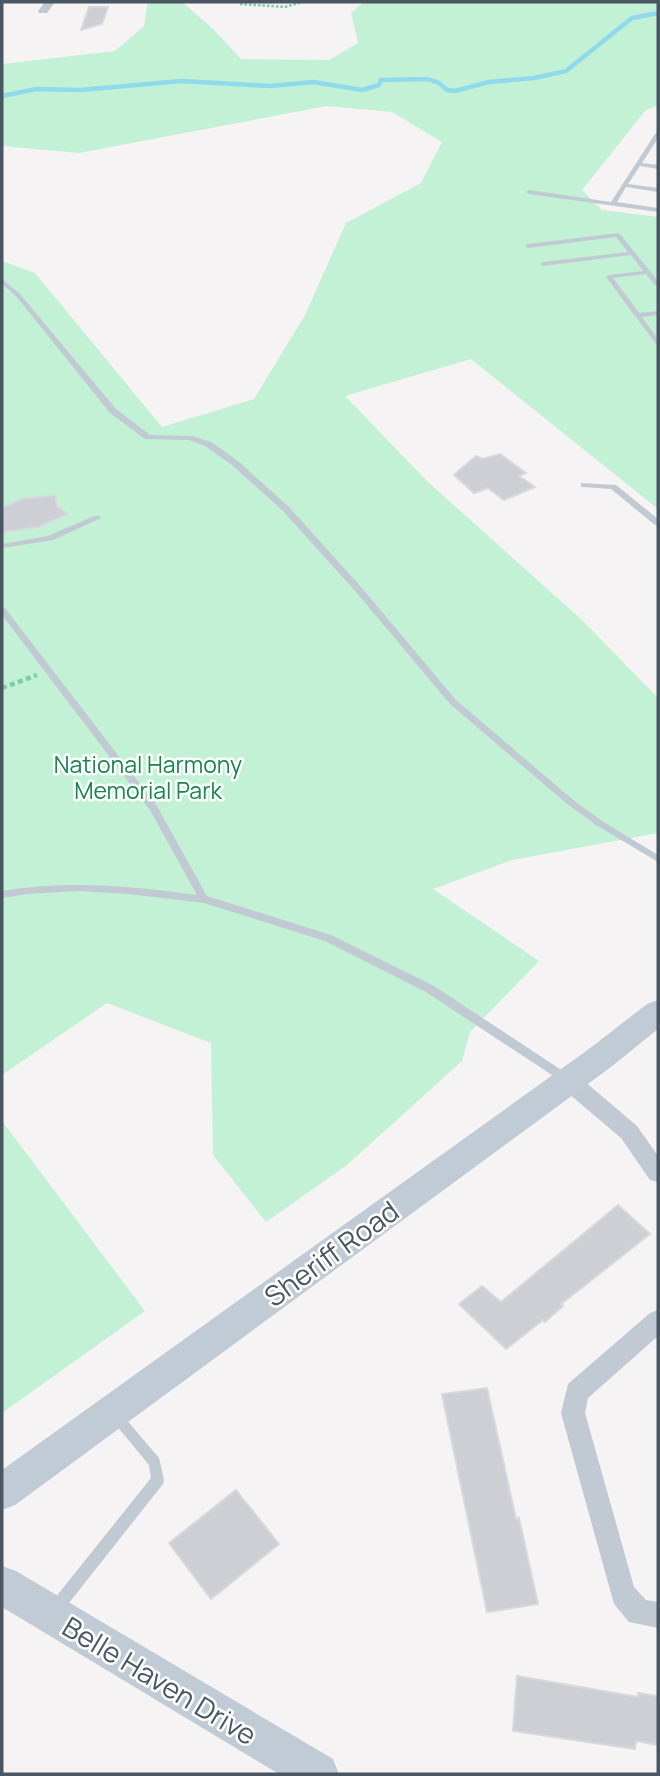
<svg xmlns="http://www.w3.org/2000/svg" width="660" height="1776" font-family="Manrope,sans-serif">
	<rect width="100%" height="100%" fill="#f5f3f3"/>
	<g fill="#c3f1d5">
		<path d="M148 2H182L212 28 241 59 329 60 358 43 351 13 364 2H658V105L645 111 582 190 602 210 658 217V509L471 359 345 396 428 482 582 620 658 698V833L512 860 433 889 539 961 470 1032 462 1061 347 1165 266 1222 213 1155 211 1043 107 1003 2 1075V261L35 273 162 427 254 399 305 315 346 223 421 183 442 142 392 112 327 106 79 153 2 146V64L115 51 144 26Z"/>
		<path d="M2 1121 145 1311 2 1413V1120Z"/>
	</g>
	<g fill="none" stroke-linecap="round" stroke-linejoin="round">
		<path stroke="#90daee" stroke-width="4.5" d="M2 96 36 89 80 90 181 81 270 86 313 82 362 90 379 85 381 80 428 79 439 83 447 90 455 91 489 82 534 78 566 71 632 18 658 13"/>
	</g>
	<g fill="#cdcfd5" stroke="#d7d9de" stroke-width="2">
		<path d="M89 7H108L102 24 81 30Z"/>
		<path d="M500 454 526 473 519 476 535 487 504 500 488 488 474 493 454 475 476 456 483 459Z"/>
		<path d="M55 495 57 506 68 514 39 527 2 532V508L22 499Z"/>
		<path d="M618 1205 650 1234 561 1304 563 1306 545 1322 543 1320 506 1349 459 1304 482 1286 501 1302Z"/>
		<path d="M487 1388 516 1519 519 1518 538 1604 487 1612 442 1394Z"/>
		<path d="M236 1490 279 1544 211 1599 169 1543Z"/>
		<path d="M517 1676 638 1697V1693L658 1696V1745L636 1741 635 1749 513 1731Z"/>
	</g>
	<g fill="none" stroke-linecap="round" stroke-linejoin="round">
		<path stroke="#7ad0a6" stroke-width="2.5" stroke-dasharray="2.5 2" stroke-linecap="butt" d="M240 4 285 7 302 2"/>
		<path stroke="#7ad0a6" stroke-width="4.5" stroke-dasharray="5 3.5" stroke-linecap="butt" d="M2 688 37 675"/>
		<g fill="#c1cad2" fill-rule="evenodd">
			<path d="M658 132V138L642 163 658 165V169L640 166 628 184 658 188V192L626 187 617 202 658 208V212L529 194 526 192 529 190 611 202 655 134Z"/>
			<path d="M618 233 620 234 658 281V287L656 286 646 274 613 278 639 313 658 311V315L642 317 658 339V345L656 344 606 277 609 275 643 271 631 255 543 266 540 264 543 262 628 252 616 237 528 248 525 246 528 244Z"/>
			<path d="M2 279 20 294 116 409 150 435 193 436 211 442 238 461 289 507 362 588 456 700 572 799 602 821 658 855V862L596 825 566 803 450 704 356 592 283 511 232 465 205 446 189 440 145 439 110 413 16 296 2 284Z"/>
			<path d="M581 483 616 485 658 519V525H655L611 489 584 487H581Z"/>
			<path d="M94 516H100L101 518 53 540 2 548V544L48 536Z"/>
			<path d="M2 608H5L157 806 207 896 331 935 434 986 569 1075 570 1078 569 1081 565 1082 561 1081 426 992 325 941 204 903 128 894 78 891 27 894 2 898V891C68 880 131 886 197 895L150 810 2 615Z"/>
			<path d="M115 1409 119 1411 159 1458 164 1480 163 1484 61 1613 56 1615 51 1613 49 1608 51 1603 151 1478 149 1465 111 1419 109 1415 111 1411Z"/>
		</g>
		<g fill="#c1cad2" fill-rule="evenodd">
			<path d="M45 2H55L47 13H39L38 11Z"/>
			<path d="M569 1072 577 1075 637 1126 658 1156V1182L650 1180 621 1138 561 1087 558 1081 561 1075Z"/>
			<path d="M658 1310V1336L588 1398 585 1413 634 1587 646 1600 658 1602V1628L629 1622 614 1604 561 1413 568 1384 650 1313Z"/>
		</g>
		<g fill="#c1cbd6" fill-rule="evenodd">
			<path d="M658 1000V1029L611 1067 15 1505 2 1510V1470L589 1049 647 1004Z"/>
			<path d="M2 1566 16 1571 333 1759 339 1774H279L2 1607Z"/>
		</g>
	</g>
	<g text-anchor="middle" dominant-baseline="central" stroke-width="5" stroke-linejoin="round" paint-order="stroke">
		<g font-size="23" fill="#17864f" stroke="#fff">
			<text x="148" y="764">National Harmony<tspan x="148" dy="26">Memorial Park</tspan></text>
		</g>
		<g font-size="28" fill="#4a5661" stroke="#fff">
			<text transform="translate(331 1253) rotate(-36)">Sheriff Road</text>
			<text transform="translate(160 1680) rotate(31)">Belle Haven Drive</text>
		</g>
	</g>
	<rect width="660" height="1776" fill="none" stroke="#4a5661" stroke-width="7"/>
</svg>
